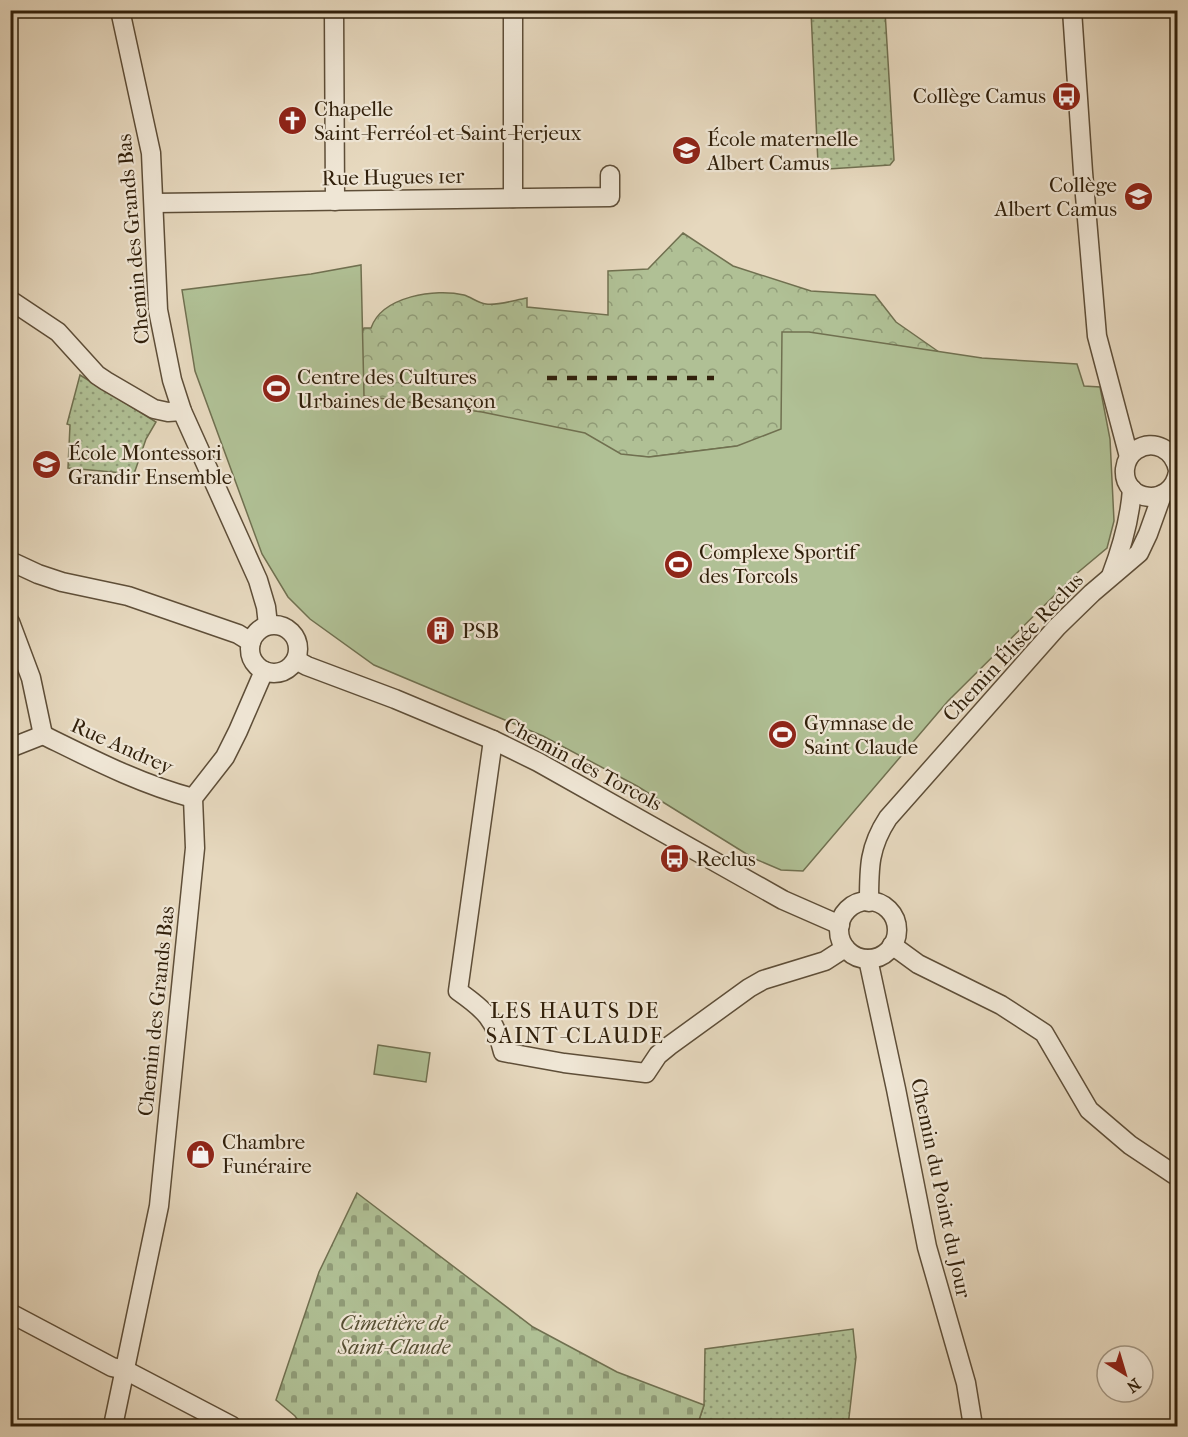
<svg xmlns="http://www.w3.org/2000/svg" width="1188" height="1437" font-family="'IM FELL French Canon',serif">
	<defs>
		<pattern id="green-dots" width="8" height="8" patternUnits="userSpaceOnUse" patternTransform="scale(1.5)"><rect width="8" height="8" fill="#b0c095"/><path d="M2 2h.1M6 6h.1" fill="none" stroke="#909c78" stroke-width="1.8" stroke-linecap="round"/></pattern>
		<pattern id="forest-crowns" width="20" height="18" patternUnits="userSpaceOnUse" patternTransform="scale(1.5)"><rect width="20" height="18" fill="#b0c095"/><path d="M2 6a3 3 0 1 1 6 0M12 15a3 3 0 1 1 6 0" fill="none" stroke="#909c78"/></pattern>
		<pattern id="cemetery-stones" width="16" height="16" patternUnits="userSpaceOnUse" patternTransform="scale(1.5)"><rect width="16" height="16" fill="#b0c095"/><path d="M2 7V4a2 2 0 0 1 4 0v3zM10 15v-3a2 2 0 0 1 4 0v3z" fill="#909c78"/></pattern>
	</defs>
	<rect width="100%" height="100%" fill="#e6d8be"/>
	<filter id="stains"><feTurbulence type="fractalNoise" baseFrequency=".00333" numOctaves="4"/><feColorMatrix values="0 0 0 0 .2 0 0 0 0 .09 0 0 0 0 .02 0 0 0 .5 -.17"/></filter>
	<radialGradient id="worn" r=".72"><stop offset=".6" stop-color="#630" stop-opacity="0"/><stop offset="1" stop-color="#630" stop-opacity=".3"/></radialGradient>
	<g fill="url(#green-dots)" stroke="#707050" stroke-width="1.5">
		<path d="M811 11H885L894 160 890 165 828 169 818 164Z"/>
		<path d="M80 375 156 422 146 439 134 474 68 468 70 425 67 424Z"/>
		<path d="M853 1329 856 1357 848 1426H697L704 1405 705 1349Z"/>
	</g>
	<path fill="url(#forest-crowns)" stroke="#707050" stroke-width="1.5" d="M683 233 733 266 811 291 875 295 896 322 939 352 856 340 804 434 737 446 649 457 416 439 349 387 347 362 364 328H371C382 296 436 288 464 295 471 297 478 303 486 304 497 306 515 300 527 298V307L608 315V271L648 269Z"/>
	<path fill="url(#cemetery-stones)" stroke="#707050" stroke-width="1.5" d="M357 1193 533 1327 617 1372 704 1405 697 1426H302L295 1416 276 1400 319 1272Z"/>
	<g fill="#b0c095" stroke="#707050" stroke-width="1.5">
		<path d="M361 265 364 396 482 412 585 433 621 454 649 457 737 446 781 429 782 332H809L982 358 1077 364 1084 386 1100 387 1110 439 1114 521 1107 548 1076 574 948 701 803 871 781 870 753 858 637 786 543 736 374 665 310 619 288 597 262 554 195 371 182 290 311 274Z"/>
		<path d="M378 1045 430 1053 426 1082 374 1074Z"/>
	</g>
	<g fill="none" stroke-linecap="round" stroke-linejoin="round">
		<defs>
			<g id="street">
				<path d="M120 10 151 153 158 310 172 380 182 411 258 580 266 607 268 625"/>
				<path d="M334 10 335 201"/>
				<path d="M513 10V198"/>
				<path d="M1072 10 1083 172 1097 336 1129 457"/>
				<path d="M154 203 610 197V175"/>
				<path d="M10 300 58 332 97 375 106 381 154 409 168 412 182 411"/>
				<path d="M1178 470C1174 450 1154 438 1136 450 1130 454 1126 461 1125 469 1122 502 1172 509 1178 472"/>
				<path d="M10 561 38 574 62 582 128 596 238 634 251 642"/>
				<path d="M1111 576C1122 547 1130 520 1132 489"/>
				<path d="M10 622 31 678 43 735"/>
				<circle cx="274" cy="649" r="24"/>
				<path d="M296 660 307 666 395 699 493 740 538 762 783 900 840 925"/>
				<path d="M43 735C92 759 140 784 193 798"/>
				<path d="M493 740 458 991C485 1010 495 1019 503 1052L564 1063 646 1073 658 1055 669 1046 749 988 763 980 825 961 845 948"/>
				<path d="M10 748 43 735"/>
				<circle cx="868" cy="930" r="29"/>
				<path d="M869 902C869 867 869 847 888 818L1057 627 1092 593 1139 553 1148 534 1162 495"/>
				<path d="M892 945 918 964 1001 1005 1044 1033 1089 1110 1130 1145 1178 1177"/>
				<path d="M868 959 896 1089 927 1247 966 1383 973 1426"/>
				<path d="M10 1313 112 1367 125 1370 232 1426"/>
				<path d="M113 1426 159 1206 195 848 193 798 225 757 238 731 264 671"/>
			</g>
		</defs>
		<use href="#street" stroke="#5e4e38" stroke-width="21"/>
		<use href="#street" stroke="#efe6d5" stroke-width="18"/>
		<path stroke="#31200b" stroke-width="4.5" stroke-dasharray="10 10" stroke-linecap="butt" d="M547 378H714"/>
	</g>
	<defs>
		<symbol id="bus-disc" viewBox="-11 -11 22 22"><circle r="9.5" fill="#8f2418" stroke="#efe6d5"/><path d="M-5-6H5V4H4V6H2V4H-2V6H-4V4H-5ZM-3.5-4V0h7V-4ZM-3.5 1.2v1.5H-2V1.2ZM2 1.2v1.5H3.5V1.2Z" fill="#fff"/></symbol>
		<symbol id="church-disc" viewBox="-11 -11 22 22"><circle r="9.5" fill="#8f2418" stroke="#efe6d5"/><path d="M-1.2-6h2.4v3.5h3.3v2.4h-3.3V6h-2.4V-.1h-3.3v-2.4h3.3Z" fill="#fff"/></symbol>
		<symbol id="school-disc" viewBox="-11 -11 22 22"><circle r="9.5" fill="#8f2418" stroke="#efe6d5"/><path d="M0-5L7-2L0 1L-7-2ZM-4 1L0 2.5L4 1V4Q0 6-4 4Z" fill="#fff"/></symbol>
		<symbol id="stadium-disc" viewBox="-11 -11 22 22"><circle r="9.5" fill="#8f2418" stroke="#efe6d5"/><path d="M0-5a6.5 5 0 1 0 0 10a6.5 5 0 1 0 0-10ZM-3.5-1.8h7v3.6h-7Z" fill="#fff"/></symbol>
		<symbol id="building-disc" viewBox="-11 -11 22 22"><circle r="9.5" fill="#8f2418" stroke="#efe6d5"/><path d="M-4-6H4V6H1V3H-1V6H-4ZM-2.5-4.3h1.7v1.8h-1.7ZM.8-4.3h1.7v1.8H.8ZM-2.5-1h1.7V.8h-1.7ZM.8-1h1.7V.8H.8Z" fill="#fff"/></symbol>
		<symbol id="shop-disc" viewBox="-11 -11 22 22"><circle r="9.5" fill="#8f2418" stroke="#efe6d5"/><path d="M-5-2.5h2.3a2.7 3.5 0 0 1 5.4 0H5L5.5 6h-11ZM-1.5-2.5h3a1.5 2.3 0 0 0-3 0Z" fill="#fff"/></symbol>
	</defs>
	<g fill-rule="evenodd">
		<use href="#bus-disc" x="1050" y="80" width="33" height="33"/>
		<use href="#church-disc" x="276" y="104" width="33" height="33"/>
		<use href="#school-disc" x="670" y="134" width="33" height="33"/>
		<use href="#school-disc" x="1122" y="180" width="33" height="33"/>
		<use href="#stadium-disc" x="260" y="372" width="33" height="33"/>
		<use href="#school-disc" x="30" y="448" width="33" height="33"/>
		<use href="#stadium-disc" x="662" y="548" width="33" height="33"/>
		<use href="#building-disc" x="424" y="614" width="33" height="33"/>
		<use href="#stadium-disc" x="766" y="718" width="33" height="33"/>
		<use href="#bus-disc" x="658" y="842" width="33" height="33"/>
		<use href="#shop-disc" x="184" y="1138" width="33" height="33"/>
	</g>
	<g text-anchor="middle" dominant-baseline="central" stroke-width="4.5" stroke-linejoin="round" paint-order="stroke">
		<g font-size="21" fill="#31200b" stroke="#efe6d5" text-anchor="start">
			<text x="1046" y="96" text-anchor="end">Collège Camus</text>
			<text x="314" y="109">Chapelle<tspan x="314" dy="24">Saint-Ferréol-et-Saint-Ferjeux</tspan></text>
			<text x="707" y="139">École maternelle<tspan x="707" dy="24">Albert Camus</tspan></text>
			<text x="1117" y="185" text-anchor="end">Collège<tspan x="1117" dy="24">Albert Camus</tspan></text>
			<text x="297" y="377">Centre des Cultures<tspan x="297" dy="24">Urbaines de Besançon</tspan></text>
			<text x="68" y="453">École Montessori<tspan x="68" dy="24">Grandir Ensemble</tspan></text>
			<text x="699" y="552">Complexe Sportif<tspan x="699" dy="24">des Torcols</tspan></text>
			<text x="462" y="631">PSB</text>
			<text x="804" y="723">Gymnase de<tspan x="804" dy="24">Saint Claude</tspan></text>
			<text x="696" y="859">Reclus</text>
			<text x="222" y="1142">Chambre<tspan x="222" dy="24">Funéraire</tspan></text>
		</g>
		<g font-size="21" fill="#31200b" stroke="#efe6d5">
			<text transform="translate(393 177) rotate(-1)">Rue Hugues 1er</text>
			<text transform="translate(133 239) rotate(-95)">Chemin des Grands Bas</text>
			<text transform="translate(1013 647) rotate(-47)">Chemin Élisée Reclus</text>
			<text transform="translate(122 746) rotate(24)">Rue Andrey</text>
			<text transform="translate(583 764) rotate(28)">Chemin des Torcols</text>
			<text transform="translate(156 1011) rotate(-84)">Chemin des Grands Bas</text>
			<text transform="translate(941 1188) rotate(78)">Chemin du Point du Jour</text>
		</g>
		<g font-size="21" font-style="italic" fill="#575034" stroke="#efe6d5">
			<text x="394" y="1323">Cimetière de<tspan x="394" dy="24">Saint-Claude</tspan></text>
		</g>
		<g font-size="22" letter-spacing="1.5" fill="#31200b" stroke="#efe6d5">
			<text x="575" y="1011">LES HAUTS DE<tspan x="575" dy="25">SAINT-CLAUDE</tspan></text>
		</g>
	</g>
	<rect width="1188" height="1437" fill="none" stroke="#e6d8be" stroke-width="36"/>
	<rect x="12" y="12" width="1164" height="1413" fill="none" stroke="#31200b" stroke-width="3"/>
	<rect x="18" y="18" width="1152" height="1401" fill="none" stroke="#31200b" stroke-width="1.5"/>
	<g transform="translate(1125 1374) rotate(143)"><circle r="28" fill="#efe6d5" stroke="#a39784" stroke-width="1.5"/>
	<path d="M0-4.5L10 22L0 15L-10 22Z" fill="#8f2418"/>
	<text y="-9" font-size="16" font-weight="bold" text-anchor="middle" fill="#31200b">N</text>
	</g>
	<rect width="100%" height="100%" filter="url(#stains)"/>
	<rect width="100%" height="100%" fill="url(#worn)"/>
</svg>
